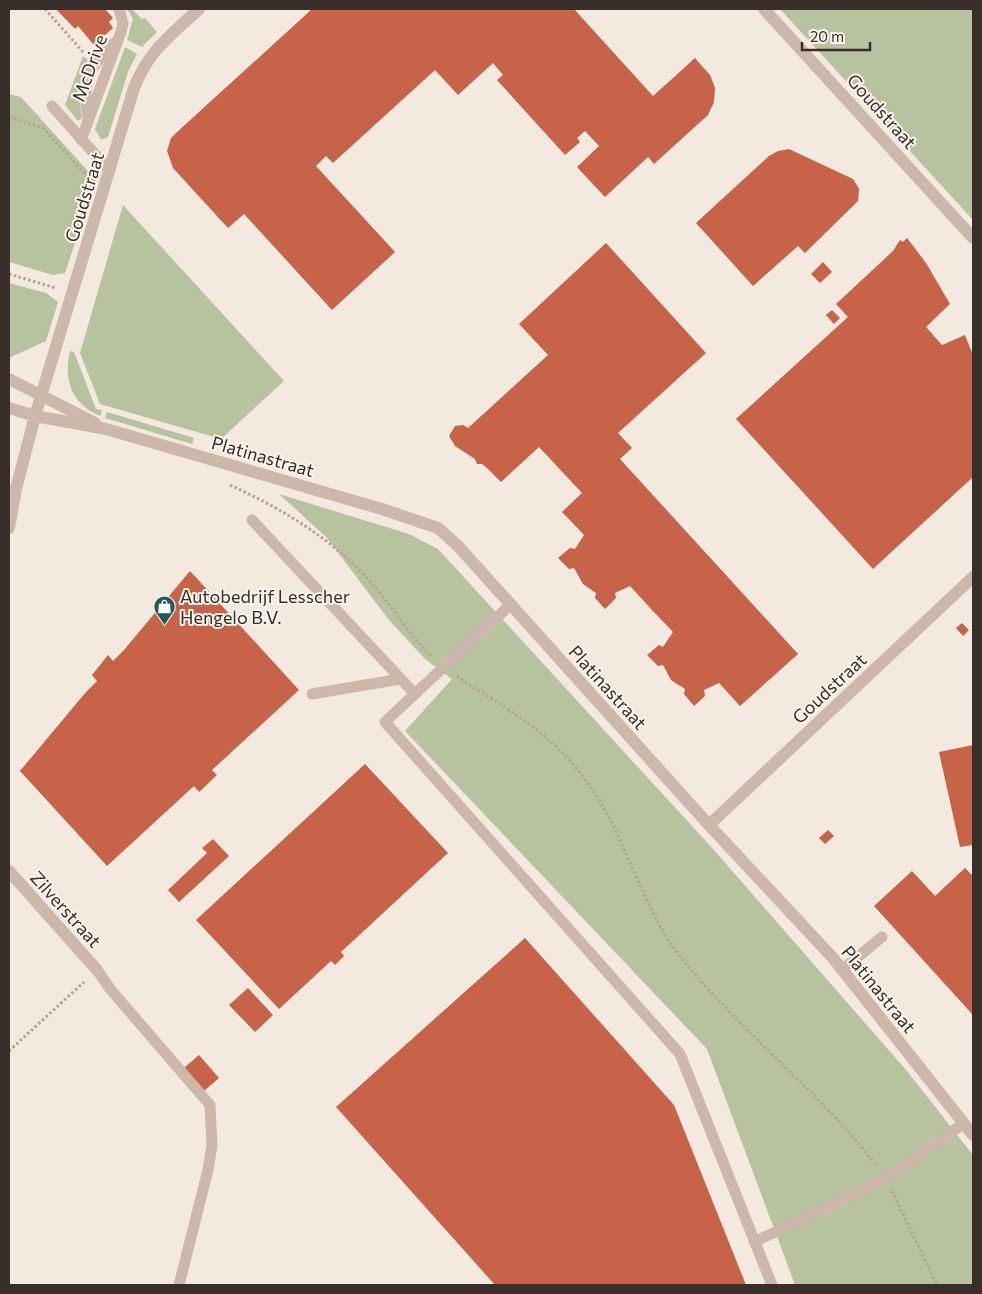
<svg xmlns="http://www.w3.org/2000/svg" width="982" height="1294" font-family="Commissioner,sans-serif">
	<rect width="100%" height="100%" fill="#f3e9de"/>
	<g fill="#b7c39e">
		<path d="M127 9H132L142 19 145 18 157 32 142 47 127 40 133 19Z"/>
		<path d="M780 9H973V220Z"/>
		<path d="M125 47 137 54 128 72 108 137 101 140 95 129Z"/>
		<path d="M83 56 88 60 78 91 82 118 78 121 65 105Z"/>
		<path d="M9 94 21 97 96 180 65 273 53 275 9 262Z"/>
		<path d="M123 205 284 381 221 439 100 404 80 353Z"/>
		<path d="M9 283 46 293 58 302 46 341 9 358Z"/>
		<path d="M70 351 74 352 96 409 102 410 100 416C72 404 63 380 70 351Z"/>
		<path d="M107 412 194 438 192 444 105 418Z"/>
		<path d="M279 494 409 534 438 549 713 849 907 1071 973 1155V1285H795L707 1049 405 731 452 679 425 659 389 620 327 538Z"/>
	</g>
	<g fill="#c76348">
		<path d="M56 9H105L113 18 109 22 113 28 94 45 78 26 75 29Z"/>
		<path d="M312 9H574L653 96 695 58 710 75 715 88 714 102 708 115 654 164 648 157 605 197 577 167 599 146 585 131 577 138 580 142 565 155 497 80 503 75 493 63 458 95 435 70 333 163 326 156 316 166 395 252 332 310 244 214 228 228 173 168 167 151 171 138 176 133Z"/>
		<path d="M789 149 853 179 859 189 858 201 805 253 798 246 753 286 696 223 769 156 778 151Z"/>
		<path d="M907 238 926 263 950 304 926 327 942 345 965 335 973 355V477L873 569 736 419 848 317 836 304 893 251 900 240 903 242Z"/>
		<path d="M606 243 706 353 618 433 632 448 620 459 798 654 740 706 719 683 704 690 705 696 694 706 684 694 685 689 671 680 663 665 658 666 647 655 659 645 663 647 673 632 652 610 630 586 615 593 616 598 605 609 595 598 596 593 583 584 574 568 569 569 558 558 570 548 575 549 584 535 562 512 582 493 539 447 501 482 486 467 482 464H477L475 459 455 446 449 436 455 426 463 425 468 428 548 355 519 324Z"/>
		<path d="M823 262 832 272 820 283 811 274Z"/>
		<path d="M832 310 840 318 834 324 826 315Z"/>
		<path d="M190 571 299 690 212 770 217 775 199 792 194 786 107 866 20 771 86 692 97 681 92 675 108 655 113 661 124 650Z"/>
		<path d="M962 623 969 630 963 636 956 628Z"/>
		<path d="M973 745V845L960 847 939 752Z"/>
		<path d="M365 764 448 853 341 952 344 956 335 965 331 961 279 1009 196 920Z"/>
		<path d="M828 830 834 836 825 844 819 838Z"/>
		<path d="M213 839 229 856 179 902 168 890 207 853 202 848Z"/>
		<path d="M965 868 973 876V1015L874 906 912 871 935 896Z"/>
		<path d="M525 938 674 1105 746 1285H495L336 1107Z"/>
		<path d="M248 988 273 1015 255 1032 229 1005Z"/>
		<path d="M199 1055 219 1078 204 1091 184 1068Z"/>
	</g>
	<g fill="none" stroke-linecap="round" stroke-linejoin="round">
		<g stroke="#b7a294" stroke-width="3" stroke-dasharray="2.5 2.5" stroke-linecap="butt">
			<path d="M45 9 83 52"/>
			<path d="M9 117 43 128 89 178"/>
			<path d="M9 274 56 288"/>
			<path d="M230 485C280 508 328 536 366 577 390 601 407 635 432 656"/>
			<path d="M457 676C473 688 491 697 507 709 544 732 575 761 598 798 629 848 643 909 680 956 739 1031 817 1089 876 1165"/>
			<path d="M9 1051 84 982"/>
			<path d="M892 1191 937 1285"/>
		</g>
		<g stroke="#ccb8aa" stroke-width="11">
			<path d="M52 106 110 171"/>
			<path d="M88 119C82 79 86 72 114 43"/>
			<path d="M81 140 121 32 123 23 119 9"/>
			<path d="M252 520 415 694"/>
			<path d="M511 604 385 722 680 1054 772 1285"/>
			<path d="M312 694 401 679"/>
			<path d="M97 970 111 990 210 1105 212 1145 208 1170 179 1285"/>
			<path d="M842 970 882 937"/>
			<path d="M754 1242 865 1190 900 1169 964 1123"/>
		</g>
		<g stroke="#ccb8aa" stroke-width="12">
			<path d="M764 9 973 238"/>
			<path d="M9 379 95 423"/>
			<path d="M9 408 35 416 106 429 382 509 438 528 458 546 709 825 833 958 973 1135"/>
			<path d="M9 528 16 489 35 416 134 88C149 50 170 36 199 9"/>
			<path d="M709 825 973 577"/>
			<path d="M9 871 97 970"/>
		</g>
	</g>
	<defs>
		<symbol id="shop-pin" viewBox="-11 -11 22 30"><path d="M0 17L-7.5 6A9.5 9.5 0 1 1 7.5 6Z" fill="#1e595b" stroke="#faf3eb"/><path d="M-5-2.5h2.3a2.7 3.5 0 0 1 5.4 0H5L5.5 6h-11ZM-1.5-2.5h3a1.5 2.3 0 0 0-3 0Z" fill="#fff"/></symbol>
	</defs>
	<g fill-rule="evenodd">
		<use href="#shop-pin" x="152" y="594" width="25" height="34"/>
	</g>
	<g text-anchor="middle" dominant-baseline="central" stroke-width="4" stroke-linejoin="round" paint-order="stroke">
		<g font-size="18" fill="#392e29" stroke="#faf3eb">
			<text transform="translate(89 68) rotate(-70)">McDrive</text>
			<text transform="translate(882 111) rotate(48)">Goudstraat</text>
			<text transform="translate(84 197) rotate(-73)">Goudstraat</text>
			<text transform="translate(263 456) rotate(16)">Platinastraat</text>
			<text transform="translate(608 687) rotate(48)">Platinastraat</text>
			<text transform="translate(829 688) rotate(-43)">Goudstraat</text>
			<text transform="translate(66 909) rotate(48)">Zilverstraat</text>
			<text transform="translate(879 989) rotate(51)">Platinastraat</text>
		</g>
		<g font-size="18" fill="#392e29" stroke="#faf3eb" text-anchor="start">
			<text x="180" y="596">Autobedrijf Lesscher<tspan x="180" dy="21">Hengelo B.V.</tspan></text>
		</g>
	</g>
	<rect width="982" height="1294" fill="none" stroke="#392e29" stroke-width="20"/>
	<path d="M802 42v8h68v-8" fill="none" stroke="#392e29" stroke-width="2.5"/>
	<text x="810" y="42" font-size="15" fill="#392e29" stroke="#faf3eb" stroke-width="4" paint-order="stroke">20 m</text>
</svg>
